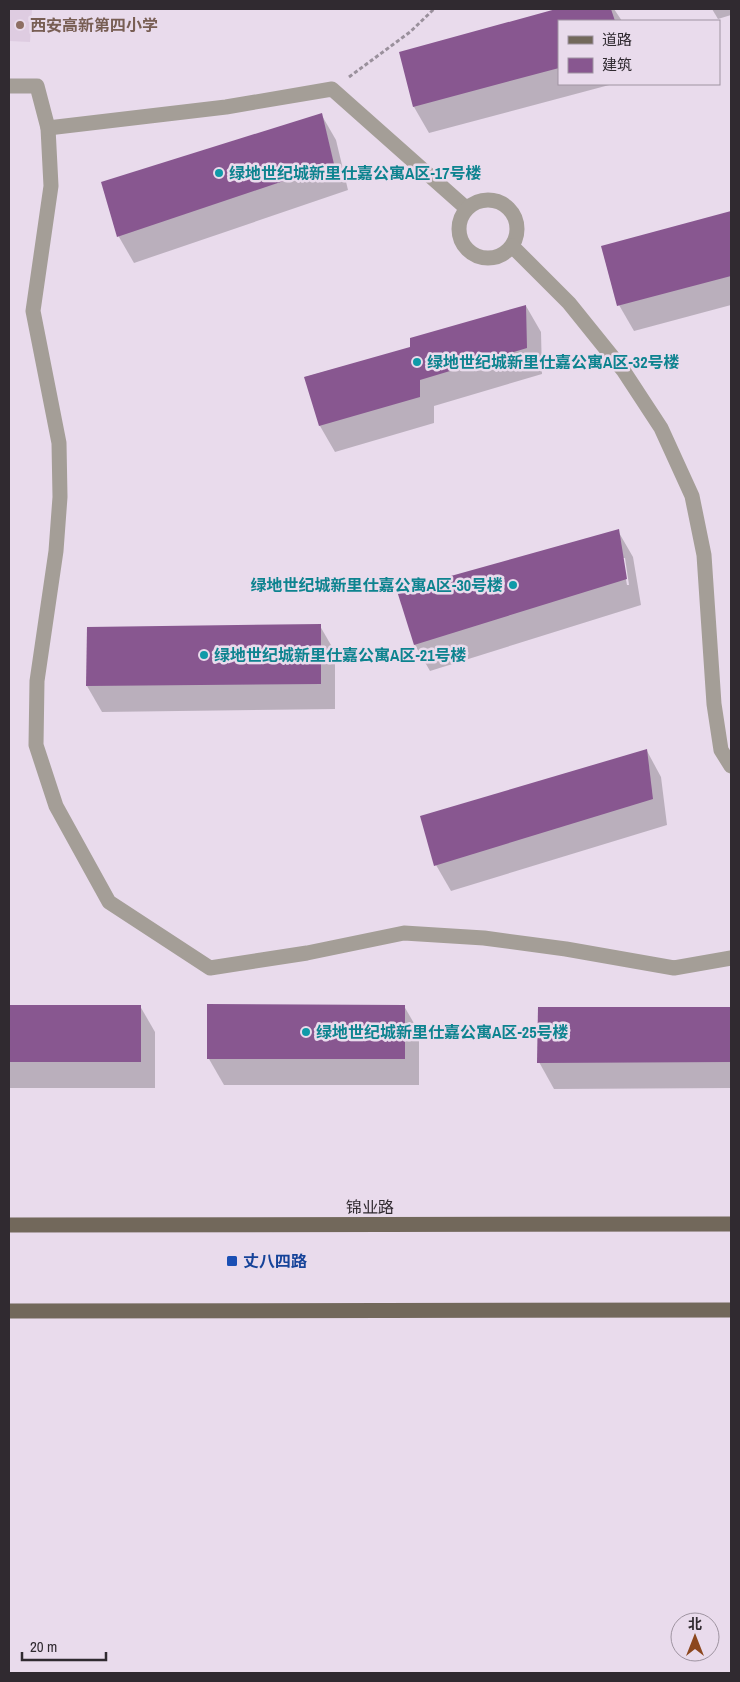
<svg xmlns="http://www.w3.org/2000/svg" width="740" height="1682" font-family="'Archivo Narrow','Noto Sans SC',sans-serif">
	<rect width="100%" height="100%" fill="#e9dbec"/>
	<path fill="#decce1" d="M9 9H32L30 42 9 41Z"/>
	<g fill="#0003" fill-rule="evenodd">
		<path d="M561 9H614L622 21H559V84H613L429 133 414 107 400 53Z"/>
		<path d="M712 9H731V15L718 19Z"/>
		<path d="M321 114 336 140 348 190 134 263 119 237 103 183Z"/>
		<path d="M731 212V305L634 331 619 305 602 247Z"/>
		<path d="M526 306 541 332 542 374 434 406V423L335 452 320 426 305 377 411 348Z"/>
		<path d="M618 531 633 557 641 605 430 671 415 645 398 592ZM622 558H625L629 585H627Z"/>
		<path d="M320 626 335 652V709L102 712 87 686Z"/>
		<path d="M647 751 661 777 667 825 451 891 436 865Z"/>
		<path d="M9 1006H140L155 1032V1088H9Z"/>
		<path d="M404 1006 419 1032V1085H224L209 1059Z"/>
		<path d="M539 1008H731V1088L554 1089 539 1062Z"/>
	</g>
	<g fill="#885790">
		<path d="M556 9H611L615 21H559V68L413 107 399 52Z"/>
		<path d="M322 113 334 164 117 237 101 182Z"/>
		<path d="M731 211V276L617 306 601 246Z"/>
		<path d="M526 305 527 348 420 380V397L319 426 304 377 410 347V338Z"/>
		<path d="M619 529 627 579 414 645 397 591Z"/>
		<path d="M321 624V684L86 686 87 627Z"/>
		<path d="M647 749 653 799 434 866 420 816Z"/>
		<path d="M207 1004 405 1005V1059H207Z"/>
		<rect x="9" y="1005" width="132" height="57"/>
		<path d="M538 1007H731V1062L537 1063Z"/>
	</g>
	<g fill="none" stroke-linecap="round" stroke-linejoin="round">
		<path stroke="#9a909c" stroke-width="3" stroke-dasharray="4 2.5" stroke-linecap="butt" d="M349 77 410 32 434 9"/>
		<g stroke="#a49e97" stroke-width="15">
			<path d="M9 86H37L48 128 51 186 33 311 59 443 60 497 56 551 37 681 36 745 56 806 109 902 210 968 307 953 404 933 484 938 566 949 674 968 731 958"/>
			<path d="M48 128 226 107 332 89 466 208"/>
			<circle cx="488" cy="229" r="29"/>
			<path d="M512 246 569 303 623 370 661 428 692 496 704 555 714 704 721 750 731 766"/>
		</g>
		<g stroke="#72685b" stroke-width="15">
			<path d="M9 1225 731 1224"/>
			<path d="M9 1311 731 1310"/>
		</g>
	</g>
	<circle fill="#8d6e63" stroke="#e9dbec" stroke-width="2" cx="20" cy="25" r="5"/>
	<g fill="#0f9aa8" stroke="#e9dbec" stroke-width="2">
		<circle cx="219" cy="173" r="5"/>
		<circle cx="417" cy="362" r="5"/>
		<circle cx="513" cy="585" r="5"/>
		<circle cx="204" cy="655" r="5"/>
		<circle cx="306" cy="1032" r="5"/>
	</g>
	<rect fill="#1a4fb4" stroke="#e9dbec" stroke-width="2" x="226" y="1255" width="12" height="12" rx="2.5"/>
	<g text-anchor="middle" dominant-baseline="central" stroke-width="5" stroke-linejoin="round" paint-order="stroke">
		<g font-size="16" font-weight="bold" fill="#785e54" stroke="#e9dbec" text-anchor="start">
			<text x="30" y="25">西安高新第四小学</text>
		</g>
		<g font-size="16" font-weight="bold" fill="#0d838f" stroke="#e9dbec" text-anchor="start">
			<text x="229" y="173">绿地世纪城新里仕嘉公寓A区-17号楼</text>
			<text x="427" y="362">绿地世纪城新里仕嘉公寓A区-32号楼</text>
			<text x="503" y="585" text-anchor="end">绿地世纪城新里仕嘉公寓A区-30号楼</text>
			<text x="214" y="655">绿地世纪城新里仕嘉公寓A区-21号楼</text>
			<text x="316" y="1032">绿地世纪城新里仕嘉公寓A区-25号楼</text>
		</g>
		<g font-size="16" fill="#302a30" stroke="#e9dbec">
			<text x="370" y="1207">锦业路</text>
		</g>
		<g font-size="16" font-weight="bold" fill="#164399" stroke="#e9dbec" text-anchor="start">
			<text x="243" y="1261">丈八四路</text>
		</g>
	</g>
	<rect width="740" height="1682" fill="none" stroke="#302a30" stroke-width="20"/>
	<rect x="558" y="20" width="162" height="65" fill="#e9dbec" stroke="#9f94a1"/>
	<rect x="568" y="36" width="25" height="8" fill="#72685b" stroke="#9f94a1"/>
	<text x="602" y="45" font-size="15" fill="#302a30">道路</text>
	<rect x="568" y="58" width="25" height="15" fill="#885790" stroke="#9f94a1"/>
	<text x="602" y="70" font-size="15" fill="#302a30">建筑</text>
	<g transform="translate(695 1637)"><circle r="24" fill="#e9dbec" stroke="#9f94a1"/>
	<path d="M0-4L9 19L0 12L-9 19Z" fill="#8c471e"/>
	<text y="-8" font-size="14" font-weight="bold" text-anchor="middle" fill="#302a30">北</text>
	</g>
	<path d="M22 1652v8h84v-8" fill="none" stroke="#302a30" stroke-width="2.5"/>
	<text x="30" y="1652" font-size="15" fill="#302a30" stroke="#e9dbec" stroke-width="4" paint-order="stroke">20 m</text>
</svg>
